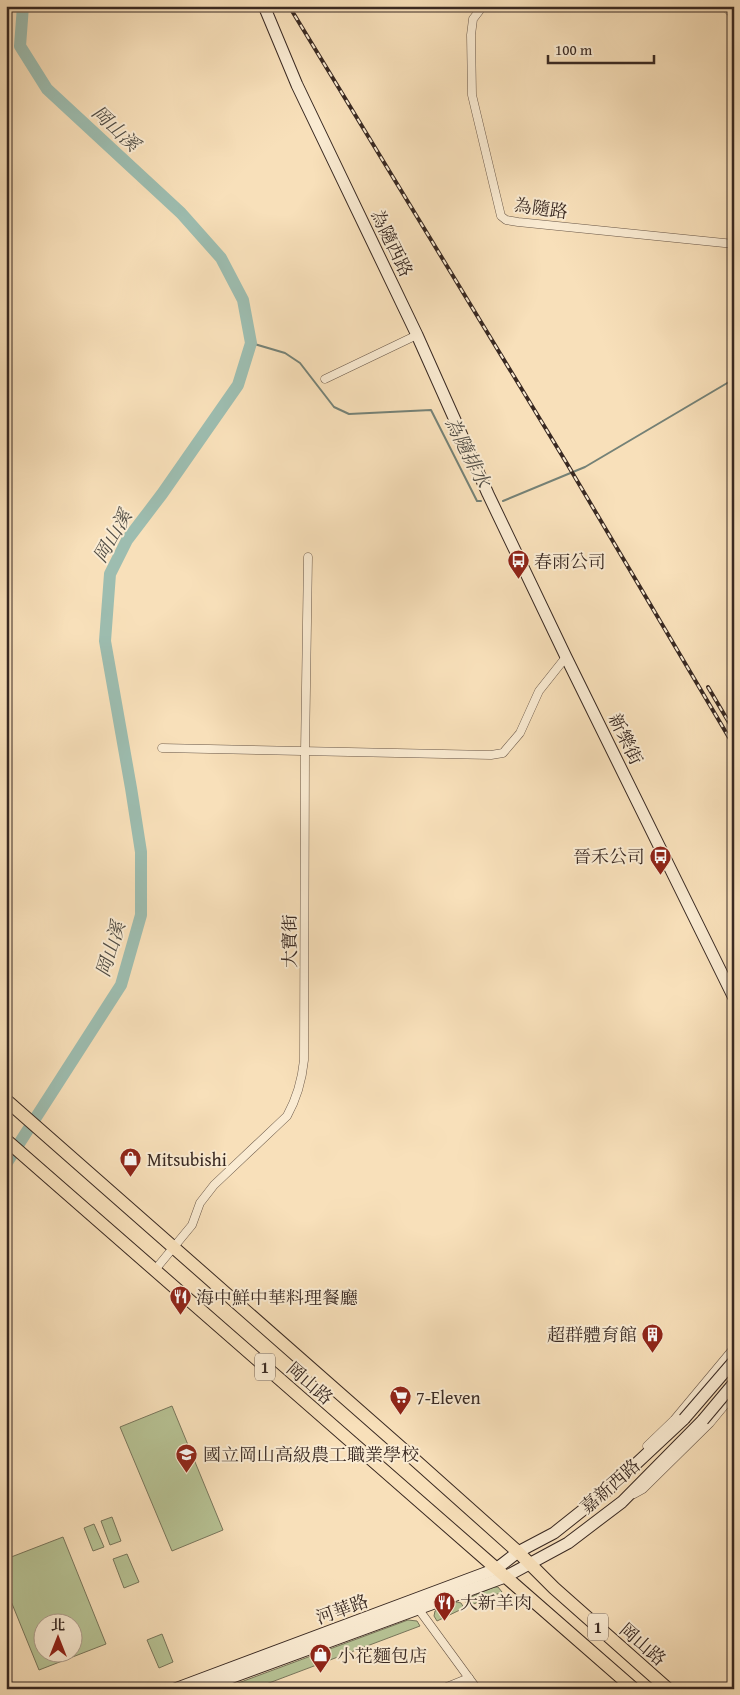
<svg xmlns="http://www.w3.org/2000/svg" width="740" height="1695" font-family="'Gentium Book Plus','Noto Serif TC',serif">
	<rect width="100%" height="100%" fill="#f8e0ba"/>
	<filter id="stains"><feTurbulence type="fractalNoise" baseFrequency=".004" numOctaves="4"/><feColorMatrix values="0 0 0 0 .2 0 0 0 0 .09 0 0 0 0 .02 0 0 0 .5 -.17"/></filter>
	<radialGradient id="worn" r=".72"><stop offset=".6" stop-color="#630" stop-opacity="0"/><stop offset="1" stop-color="#630" stop-opacity=".3"/></radialGradient>
	<g fill="#b7c395" stroke="#78765c" fill-rule="evenodd">
		<path d="M172 1406 223 1530 172 1551 120 1427Z"/>
		<path d="M112 1517 121 1541 110 1545 101 1521Z"/>
		<path d="M94 1524 104 1547 93 1551 84 1528Z"/>
		<path d="M63 1537 106 1644 39 1670 6 1589V1559ZM72 1622V1652H42V1622Z"/>
		<path d="M127 1554 139 1582 124 1588 113 1559Z"/>
		<path d="M494 1587H498L502 1592 469 1606 465 1602 466 1599Z"/>
		<path d="M457 1602 461 1603 464 1608 437 1621 434 1616 435 1611Z"/>
		<path d="M408 1620 417 1621 420 1626 253 1689H222Z"/>
		<path d="M162 1634 173 1662 159 1668 147 1640Z"/>
	</g>
	<g fill="none" stroke-linecap="round" stroke-linejoin="round">
		<g stroke="#758277" stroke-width="2">
			<path d="M251 343 285 353 300 363 334 407 349 414 431 410 477 501H481"/>
			<path d="M503 501 585 467 734 379"/>
		</g>
		<path stroke="#9dbdb0" stroke-width="12" d="M6 1164 121 985 141 915V852L131 788 105 641 110 574 127 540 162 494 238 385 251 343 243 300 221 258 181 213 47 89 20 46 23 6"/>
		<defs>
			<g id="street">
				<path d="M483 6 473 19 471 35 472 95 501 216 506 220 518 222 734 244"/>
				<path d="M724 6 734 15"/>
				<path d="M325 379 417 335"/>
				<path d="M162 748 491 755 503 753 520 733 539 691 566 657"/>
				<path d="M154 1271 192 1225 200 1203 214 1185 287 1116C297 1098 302 1080 304 1060L305 752 308 557"/>
				<path d="M647 1446 674 1420 734 1348"/>
				<path d="M634 1494 643 1489 710 1423 734 1394"/>
				<path d="M417 1607 477 1689"/>
				<path d="M442 1689 469 1678"/>
			</g>
			<g id="secondary">
				<path d="M264 6 297 85 417 335 488 494 566 657 734 998"/>
				<path d="M175 1689 496 1569 518 1552 554 1533 608 1490 684 1419"/>
				<path d="M200 1689 505 1577 568 1543 622 1502 703 1420"/>
			</g>
			<g id="primary">
				<path d="M6 1100 397 1444 518 1552 554 1588 668 1689"/>
				<path d="M6 1140 634 1689"/>
			</g>
		</defs>
		<use href="#street" stroke="#695748" stroke-width="9"/>
		<use href="#secondary" stroke="#392922" stroke-width="13"/>
		<use href="#primary" stroke="#392922" stroke-width="14"/>
		<use href="#street" stroke="#faebd2" stroke-width="8"/>
		<use href="#secondary" stroke="#faebd2" stroke-width="11"/>
		<use href="#primary" stroke="#f8e0ba" stroke-width="12"/>
		<defs>
			<g id="rail">
				<path d="M289 6 566 462 734 746"/>
				<path d="M708 687 734 731"/>
			</g>
		</defs>
		<use href="#rail" stroke="#392922" stroke-width="4"/>
		<use href="#rail" stroke="#faebd2" stroke-width="2" stroke-dasharray="5.5" stroke-linecap="butt"/>
		<defs>
			<g id="secondary-bridge">
				<path d="M684 1419 734 1361"/>
				<path d="M703 1420 734 1383"/>
			</g>
		</defs>
		<use href="#secondary-bridge" stroke="#392922" stroke-width="13" stroke-linecap="butt"/>
		<use href="#secondary-bridge" stroke="#faebd2" stroke-width="11"/>
	</g>
	<defs>
		<symbol id="bus-pin" viewBox="-11 -11 22 30"><path d="M0 17L-7.5 6A9.5 9.5 0 1 1 7.5 6Z" fill="#8f2418" stroke="#faebd2"/><path d="M-5-6H5V4H4V6H2V4H-2V6H-4V4H-5ZM-3.5-4V0h7V-4ZM-3.5 1.2v1.5H-2V1.2ZM2 1.2v1.5H3.5V1.2Z" fill="#fff"/></symbol>
		<symbol id="shop-pin" viewBox="-11 -11 22 30"><path d="M0 17L-7.5 6A9.5 9.5 0 1 1 7.5 6Z" fill="#8f2418" stroke="#faebd2"/><path d="M-5-2.5h2.3a2.7 3.5 0 0 1 5.4 0H5L5.5 6h-11ZM-1.5-2.5h3a1.5 2.3 0 0 0-3 0Z" fill="#fff"/></symbol>
		<symbol id="restaurant-pin" viewBox="-11 -11 22 30"><path d="M0 17L-7.5 6A9.5 9.5 0 1 1 7.5 6Z" fill="#8f2418" stroke="#faebd2"/><path d="M-5-6h1v4h1v-4h1v4h1v-4h1v5L-1.5 .5V6h-2V.5L-5-1ZM5-6V6H3V1.5H1.5Q1.5-4 5-6Z" fill="#fff"/></symbol>
		<symbol id="building-pin" viewBox="-11 -11 22 30"><path d="M0 17L-7.5 6A9.5 9.5 0 1 1 7.5 6Z" fill="#8f2418" stroke="#faebd2"/><path d="M-4-6H4V6H1V3H-1V6H-4ZM-2.5-4.3h1.7v1.8h-1.7ZM.8-4.3h1.7v1.8H.8ZM-2.5-1h1.7V.8h-1.7ZM.8-1h1.7V.8H.8Z" fill="#fff"/></symbol>
		<symbol id="supermarket-pin" viewBox="-11 -11 22 30"><path d="M0 17L-7.5 6A9.5 9.5 0 1 1 7.5 6Z" fill="#8f2418" stroke="#faebd2"/><path d="M-6-5.5h2.5l.6 2H6L4.5 2H-2.5L-4.4-4H-6ZM-1.5 3.2a1.3 1.3 0 1 0 .1 0ZM3 3.2a1.3 1.3 0 1 0 .1 0Z" fill="#fff"/></symbol>
		<symbol id="school-pin" viewBox="-11 -11 22 30"><path d="M0 17L-7.5 6A9.5 9.5 0 1 1 7.5 6Z" fill="#8f2418" stroke="#faebd2"/><path d="M0-5L7-2L0 1L-7-2ZM-4 1L0 2.5L4 1V4Q0 6-4 4Z" fill="#fff"/></symbol>
	</defs>
	<g fill-rule="evenodd">
		<use href="#bus-pin" x="506" y="548" width="25" height="34"/>
		<use href="#bus-pin" x="648" y="844" width="25" height="34"/>
		<use href="#shop-pin" x="118" y="1146" width="25" height="34"/>
		<use href="#restaurant-pin" x="168" y="1284" width="25" height="34"/>
		<use href="#building-pin" x="640" y="1322" width="25" height="34"/>
		<use href="#supermarket-pin" x="388" y="1384" width="25" height="34"/>
		<use href="#school-pin" x="174" y="1442" width="25" height="34"/>
		<use href="#restaurant-pin" x="432" y="1590" width="25" height="34"/>
		<use href="#shop-pin" x="308" y="1642" width="25" height="34"/>
	</g>
	<g text-anchor="middle" dominant-baseline="central" stroke-width="4" stroke-linejoin="round" paint-order="stroke">
		<g fill="#faebd2" stroke="#736357" stroke-width="1">
			<rect x="255" y="1353.5" width="20" height="27" rx="4"/>
			<rect x="588" y="1613.5" width="20" height="27" rx="4"/>
		</g>
		<g font-size="16" font-weight="bold" fill="#392922">
			<text x="265" y="1367">1</text>
			<text x="598" y="1627">1</text>
		</g>
		<g font-size="18" fill="#392922" stroke="#faebd2">
			<text transform="translate(541 208) rotate(8)">為隨路</text>
			<text transform="translate(392 243) rotate(64)">為隨西路</text>
			<text transform="translate(626 739) rotate(64)">新樂街</text>
			<text transform="translate(289 941) rotate(-90)">大寶街</text>
			<text transform="translate(310 1383) rotate(41)">岡山路</text>
			<text transform="translate(610 1486) rotate(-41)">嘉新西路</text>
			<text transform="translate(342 1609) rotate(-20)">河華路</text>
			<text transform="translate(643 1644) rotate(41)">岡山路</text>
		</g>
		<g font-size="18" fill="#392922" stroke="#faebd2" text-anchor="start">
			<text x="534" y="561">春雨公司</text>
			<text x="645" y="856" text-anchor="end">晉禾公司</text>
			<text x="147" y="1159">Mitsubishi</text>
			<text x="196" y="1297">海中鮮中華料理餐廳</text>
			<text x="637" y="1334" text-anchor="end">超群體育館</text>
			<text x="416" y="1397">7-Eleven</text>
			<text x="203" y="1454">國立岡山高級農工職業學校</text>
			<text x="460" y="1602">大新羊肉</text>
			<text x="337" y="1655">小花麵包店</text>
		</g>
		<g font-size="19" font-style="italic" fill="#524e46" stroke="#faebd2">
			<text transform="translate(116 128) rotate(43)">岡山溪</text>
			<text transform="translate(468 452) rotate(63)">為隨排水</text>
			<text transform="translate(112 536) rotate(-60)">岡山溪</text>
			<text transform="translate(110 949) rotate(-73)">岡山溪</text>
		</g>
	</g>
	<rect width="740" height="1695" fill="none" stroke="#f8e0ba" stroke-width="25"/>
	<rect x="8" y="8" width="725" height="1680" fill="none" stroke="#392922" stroke-width="2.5"/>
	<rect x="12" y="12" width="715" height="1670" fill="none" stroke="#392922"/>
	<g transform="translate(58 1638)"><circle r="24" fill="#faebd2" stroke="#ad9d8c"/>
	<path d="M0-4L9 19L0 12L-9 19Z" fill="#8f2418"/>
	<text y="-8" font-size="14" font-weight="bold" text-anchor="middle" fill="#392922">北</text>
	</g>
	<path d="M548 55v8h106v-8" fill="none" stroke="#392922" stroke-width="2.5"/>
	<text x="555" y="55" font-size="15" fill="#392922" stroke="#faebd2" stroke-width="4" paint-order="stroke">100 m</text>
	<rect width="100%" height="100%" filter="url(#stains)"/>
	<rect width="100%" height="100%" fill="url(#worn)"/>
</svg>
